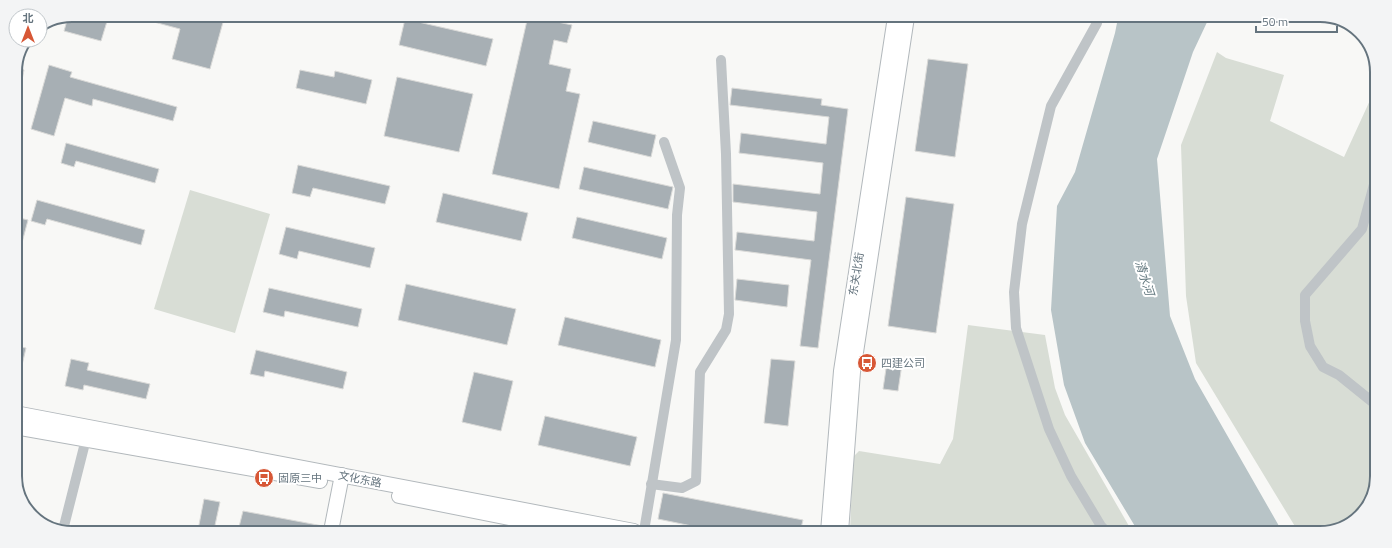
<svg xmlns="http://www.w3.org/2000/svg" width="1392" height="548" font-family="'Titillium Web','Noto Sans SC',sans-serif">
	<rect width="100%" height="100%" fill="#f8f8f6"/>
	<g fill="#d8ddd5">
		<path d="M1217 52 1226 58 1284 75 1270 121 1344 157 1377 85 1374 494 1354 521 1320 533H1299L1196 363 1186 296 1181 145Z"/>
		<path d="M190 190 270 214 235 333 154 309Z"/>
		<path d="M968 325 1045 335 1055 388 1065 415 1133 533 850 532 853 457 859 451 940 464 953 439Z"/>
	</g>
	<path fill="#b8c4c7" d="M1118 18H1209L1193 52 1157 159 1170 316 1195 379 1283 533H1139L1085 443 1064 385 1051 310 1057 206 1075 172 1115 33Z"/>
	<g fill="#a7afb4" stroke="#dadad8">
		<path d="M72 15H109L101 41 64 31 68 17Z"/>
		<path d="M139 15H225L210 69 172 59 180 29 139 18Z"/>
		<path d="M528 16 572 25 567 43 554 40 549 64 571 69 566 91 580 94 559 189 492 174Z"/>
		<path d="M405 19 493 39 486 66 399 45Z"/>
		<path d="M928 59 968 64 955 157 915 151Z"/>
		<path d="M49 65 72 72 70 77 177 107 173 121 93 99 92 106 65 98 54 136 31 129Z"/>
		<path d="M15 68 24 70 19 95H15Z"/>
		<path d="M300 70 334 77 335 71 372 80 366 104 296 88Z"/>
		<path d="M397 77 473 94 459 152 384 136Z"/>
		<path d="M732 88 822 99 821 105 848 109 818 348 800 346 811 260 735 250 737 232 814 241 817 212 733 202V184L820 194 823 163 739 153 741 133 826 144 829 117 730 105Z"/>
		<path d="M593 121 656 135 651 157 588 142Z"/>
		<path d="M66 143 159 169 155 183 76 161 74 167 61 163Z"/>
		<path d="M298 165 390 186 385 204 313 188 310 197 292 193Z"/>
		<path d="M584 167 673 187 668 209 579 189Z"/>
		<path d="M443 193 528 213 521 241 436 222Z"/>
		<path d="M906 197 954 204 936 333 888 326Z"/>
		<path d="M37 200 145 230 141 245 47 219 45 225 31 221Z"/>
		<path d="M15 217 28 220 18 258H15Z"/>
		<path d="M577 217 667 238 662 259 572 238Z"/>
		<path d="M286 227 375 248 370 268 299 251 297 259 279 254Z"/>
		<path d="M737 279 789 285 787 307 735 300Z"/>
		<path d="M406 284 516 309 507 345 398 320Z"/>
		<path d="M269 288 362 309 358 327 285 311 284 317 263 312Z"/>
		<path d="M565 317 661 340 655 367 558 345Z"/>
		<path d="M15 346 26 348 19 378 15 377Z"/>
		<path d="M256 350 347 372 343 389 265 371 264 377 250 374Z"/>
		<path d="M71 359 89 363 87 370 150 384 146 399 84 385 83 390 65 386Z"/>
		<path d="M771 359 795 361 788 426 764 423Z"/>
		<path d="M887 362 902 364 898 391 883 389Z"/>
		<path d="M474 372 513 381 501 431 462 422Z"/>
		<path d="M545 416 637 437 630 466 538 445Z"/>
		<path d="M663 493 803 520 800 532H721L658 519Z"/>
		<path d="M204 499 220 502 214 530H198Z"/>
		<path d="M243 511 323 526V531L257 530 239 527Z"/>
	</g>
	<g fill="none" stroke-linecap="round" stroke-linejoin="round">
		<defs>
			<g id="secondary">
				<path d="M15 413 634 531"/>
				<path d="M15 427 320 481"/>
				<path d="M399 496 575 531"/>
				<path d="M331 531 342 475"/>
				<path d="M828 532 841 371 895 17"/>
				<path d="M841 532 853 372 907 17"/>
			</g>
		</defs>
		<use href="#secondary" stroke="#b2b8bc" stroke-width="16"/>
		<g stroke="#bfc4c7" stroke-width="10">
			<path d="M1098 18 1097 23 1051 106 1022 224 1014 292 1016 328 1049 429 1071 476 1101 526 1107 532"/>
			<path d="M1375 404 1339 375 1323 367 1310 346 1305 321V295L1362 229 1376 177"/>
			<path d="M651 484 682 488 696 481 700 372 726 330 729 314 726 154 721 60"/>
			<path d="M63 530 86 439"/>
			<path d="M644 531 676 340 677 215 680 188 664 142"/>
		</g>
		<use href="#secondary" stroke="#fff" stroke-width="14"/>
	</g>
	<defs>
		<symbol id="bus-disc" viewBox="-11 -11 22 22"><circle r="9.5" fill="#d75736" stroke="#fff"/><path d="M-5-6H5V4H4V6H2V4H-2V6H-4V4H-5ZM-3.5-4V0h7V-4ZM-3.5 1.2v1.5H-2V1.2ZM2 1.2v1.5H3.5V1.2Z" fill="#fff"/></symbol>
	</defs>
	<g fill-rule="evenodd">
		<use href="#bus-disc" x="856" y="352" width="22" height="22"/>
		<use href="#bus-disc" x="253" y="467" width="22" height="22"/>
	</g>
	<g text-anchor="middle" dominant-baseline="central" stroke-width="4" stroke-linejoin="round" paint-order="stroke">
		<g font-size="11" fill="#65747e" stroke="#fff">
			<text transform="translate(856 274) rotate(-81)">东关北街</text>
			<text transform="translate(360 479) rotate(11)">文化东路</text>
		</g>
		<g font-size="11" fill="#65747e" stroke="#fff" text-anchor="start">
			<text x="881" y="363">四建公司</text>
			<text x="278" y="478">固原三中</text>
		</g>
		<g font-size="12" font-style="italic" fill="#657a80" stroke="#fff">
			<text transform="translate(1145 278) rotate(72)">清水河</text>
		</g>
	</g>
	<path d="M0 0H1392V548H0ZM72 22H1320A50 50 0 0 1 1370 72V476A50 50 0 0 1 1320 526H72A50 50 0 0 1 22 476V72A50 50 0 0 1 72 22Z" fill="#f3f4f5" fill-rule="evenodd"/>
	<path fill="none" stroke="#65747e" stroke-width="2" d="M72 22H1320A50 50 0 0 1 1370 72V476A50 50 0 0 1 1320 526H72A50 50 0 0 1 22 476V72A50 50 0 0 1 72 22Z"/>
	<g transform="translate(28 28)"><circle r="19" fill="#ffffff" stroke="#c1c7cb"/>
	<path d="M0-3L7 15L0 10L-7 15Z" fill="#d75736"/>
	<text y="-6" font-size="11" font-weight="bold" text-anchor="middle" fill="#65747e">北</text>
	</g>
	<path d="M1256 26v6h81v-6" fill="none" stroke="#65747e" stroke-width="2"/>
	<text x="1262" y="26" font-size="12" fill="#65747e" stroke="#ffffff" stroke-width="3" paint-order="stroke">50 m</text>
</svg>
